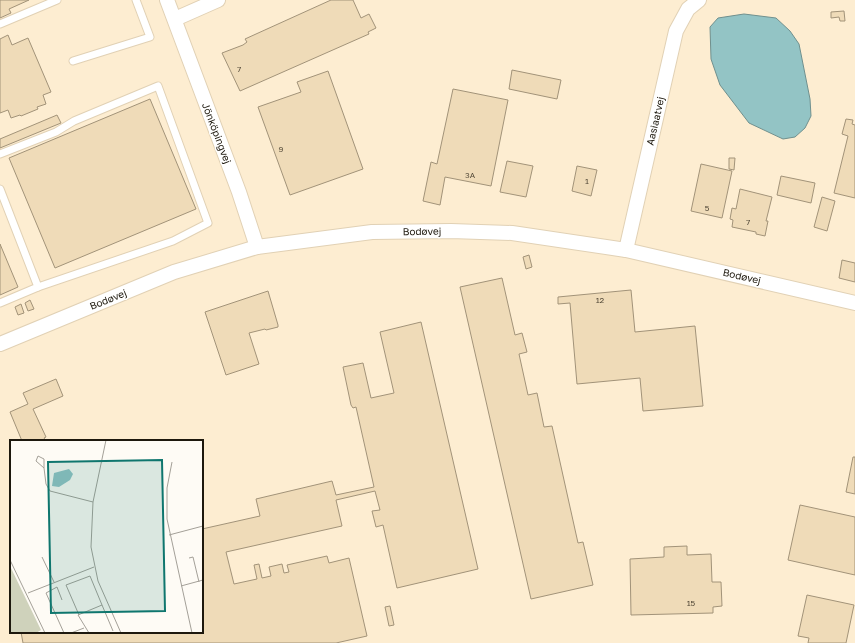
<svg xmlns="http://www.w3.org/2000/svg" width="855" height="643" font-family="'Golos Text',sans-serif">
	<rect width="100%" height="100%" fill="#fefbf5"/>
	<path fill="#fdedd1" fill-rule="evenodd" d="M0 0H855V643H0ZM11 441H202V632H11Z"/>
	<path fill="#93c4c5" stroke="#70908e" d="M744 14 776 18 790 31 799 44 810 99 811 116 805 128 795 137 783 139 749 123 720 85 711 59 710 27 718 18Z"/>
	<g fill="#efdbb8" stroke="#a29379">
		<path d="M0 0H29L9 9 11 13 0 18Z"/>
		<path d="M331 0H353L361 18 369 14 376 28 368 32 369 34 240 91 222 53 243 45 247 42 245 39Z"/>
		<path d="M844 11 845 21H840L839 17 831 18V12Z"/>
		<path d="M8 35 12 45 28 38 51 92 43 95 46 104 37 107 38 109 21 116 20 115 11 118 8 110 0 113V39Z"/>
		<path d="M512 70 561 80 557 99 509 89Z"/>
		<path d="M328 71 363 169 290 195 258 107 301 92 297 82Z"/>
		<path d="M453 89 508 100 491 186 445 177 440 205 423 201 431 162 437 164Z"/>
		<path d="M150 99 196 209 55 268 9 158Z"/>
		<path d="M57 115 61 123 0 148V139Z"/>
		<path d="M846 119 853 120 852 124 855 125V198L834 193 848 136 842 134Z"/>
		<path d="M729 158H735L734 170 729 169Z"/>
		<path d="M507 161 533 166 526 197 500 192Z"/>
		<path d="M701 164 732 171 722 218 691 211Z"/>
		<path d="M577 166 597 170 591 196 572 191Z"/>
		<path d="M781 176 815 183 811 203 777 195Z"/>
		<path d="M740 189 772 197 766 221H768L765 236 756 234V232L732 227 733 220 730 219 732 208 736 209Z"/>
		<path d="M822 197 835 201 827 231 814 227Z"/>
		<path d="M0 244 18 287 0 295Z"/>
		<path d="M529 255 532 267 526 269 523 257Z"/>
		<path d="M842 260 855 263V282L839 278Z"/>
		<path d="M502 278 515 335 522 333 527 352 519 354 528 395 537 393 544 427 552 426 578 543 583 542 593 585 531 599 460 287Z"/>
		<path d="M631 290 635 332 695 326 703 406 643 411 640 378 577 384 570 303 558 304V297Z"/>
		<path d="M268 291 278 325V327L266 330 265 329 249 333 259 364 226 375 205 312Z"/>
		<path d="M30 300 34 309 28 311 25 303Z"/>
		<path d="M21 304 24 313 18 315 15 307Z"/>
		<path d="M421 322 478 569 397 588 383 525 376 527 372 511 380 510 375 491 336 500 342 526 226 552 234 584 257 579 254 565 259 564 262 578 271 576 269 567 282 564 284 573 289 572 287 565 327 556 329 563 349 558 367 636 336 643H23L21 632H202V529L260 516 256 499 332 481 336 495 374 487 356 407 353 408 351 405 343 367 363 363 371 398 394 393 380 332Z"/>
		<path d="M56 379 63 396 33 409 46 437 44 438 46 441H22L10 412 28 404 23 393Z"/>
		<path d="M853 457H855V494L846 492Z"/>
		<path d="M800 505 855 517V575L788 560Z"/>
		<path d="M687 546V555L711 554 712 582H721L722 606 713 607V613L631 615 630 559 664 557V547Z"/>
		<path d="M807 595 854 605 846 643H808L809 638 798 636Z"/>
		<path d="M390 606 394 625 389 626 385 607Z"/>
	</g>
	<g fill="none" stroke-linecap="round" stroke-linejoin="round">
		<defs>
			<g id="lane">
				<path d="M0 24 57 0"/>
				<path d="M73 61 150 37 136 0"/>
				<path d="M0 154 56 132 74 121 158 86 208 223 173 241 38 287"/>
				<path d="M0 189 38 287 0 303"/>
			</g>
			<g id="street">
				<path d="M167 0 239 192 257 247"/>
				<path d="M175 19 218 0"/>
				<path d="M626 250 676 31 688 9 699 0"/>
				<path d="M0 344 174 272 257 247 372 232 451 231 512 233 626 250 855 303"/>
			</g>
		</defs>
		<use href="#lane" stroke="#e1d1b5" stroke-width="9"/>
		<use href="#street" stroke="#e1d1b5" stroke-width="16"/>
		<use href="#lane" stroke="#fff" stroke-width="7"/>
		<use href="#street" stroke="#fff" stroke-width="14"/>
	</g>
	<g text-anchor="middle" dominant-baseline="central" stroke-width="3" stroke-linejoin="round" paint-order="stroke">
		<g font-size="8" fill="#524938">
			<text x="239" y="69">7</text>
			<text x="281" y="149">9</text>
			<text x="470" y="175">3A</text>
			<text x="587" y="181">1</text>
			<text x="707" y="208">5</text>
			<text x="748" y="222">7</text>
			<text x="600" y="300">12</text>
			<text x="691" y="603">15</text>
		</g>
		<g font-size="10" fill="#1d180d" stroke="#fff">
			<text transform="translate(655 121) rotate(-77)">Aasiaatvej</text>
			<text transform="translate(217 133) rotate(69)">Jönköpingvej</text>
			<text transform="translate(422 231) rotate(-1)">Bodøvej</text>
			<text transform="translate(742 276) rotate(13)">Bodøvej</text>
			<text transform="translate(108 299) rotate(-22)">Bodøvej</text>
		</g>
	</g>
	<g transform="translate(10 440)">
		<rect width="193" height="193" fill="#fefbf5"/>
		<path d="M0 126 31 190 26 193H0Z" fill="#cfd2bb"/>
		<path d="M59 29 63 34 60 40 49 47 42 46 44 33Z" fill="#93c4c5"/>
		<path fill="none" stroke="#a4a098" stroke-width="1" d="M96 0 83 62 81 107 88 141 111 193M162 22 157 48V79L182 193M34 28V19L28 16 26 21 34 28 36 44 40 51 83 62M159 95 193 86M32 117 44 142M179 118 183 117 189 142M0 120 35 193M171 146 193 140M18 153 84 127M52 160 47 147 36 153 54 193M69 175 56 145 80 136 92 165M61 193 74 188M79 193 68 175 92 165 103 191"/>
		<path fill="#0f766e" fill-opacity="0.15" stroke="#0f766e" stroke-width="2" d="M152 20 155 171 41 173 38 22Z"/>
		<rect width="193" height="193" fill="none" stroke="#1d180d" stroke-width="2"/>
	</g>
</svg>
